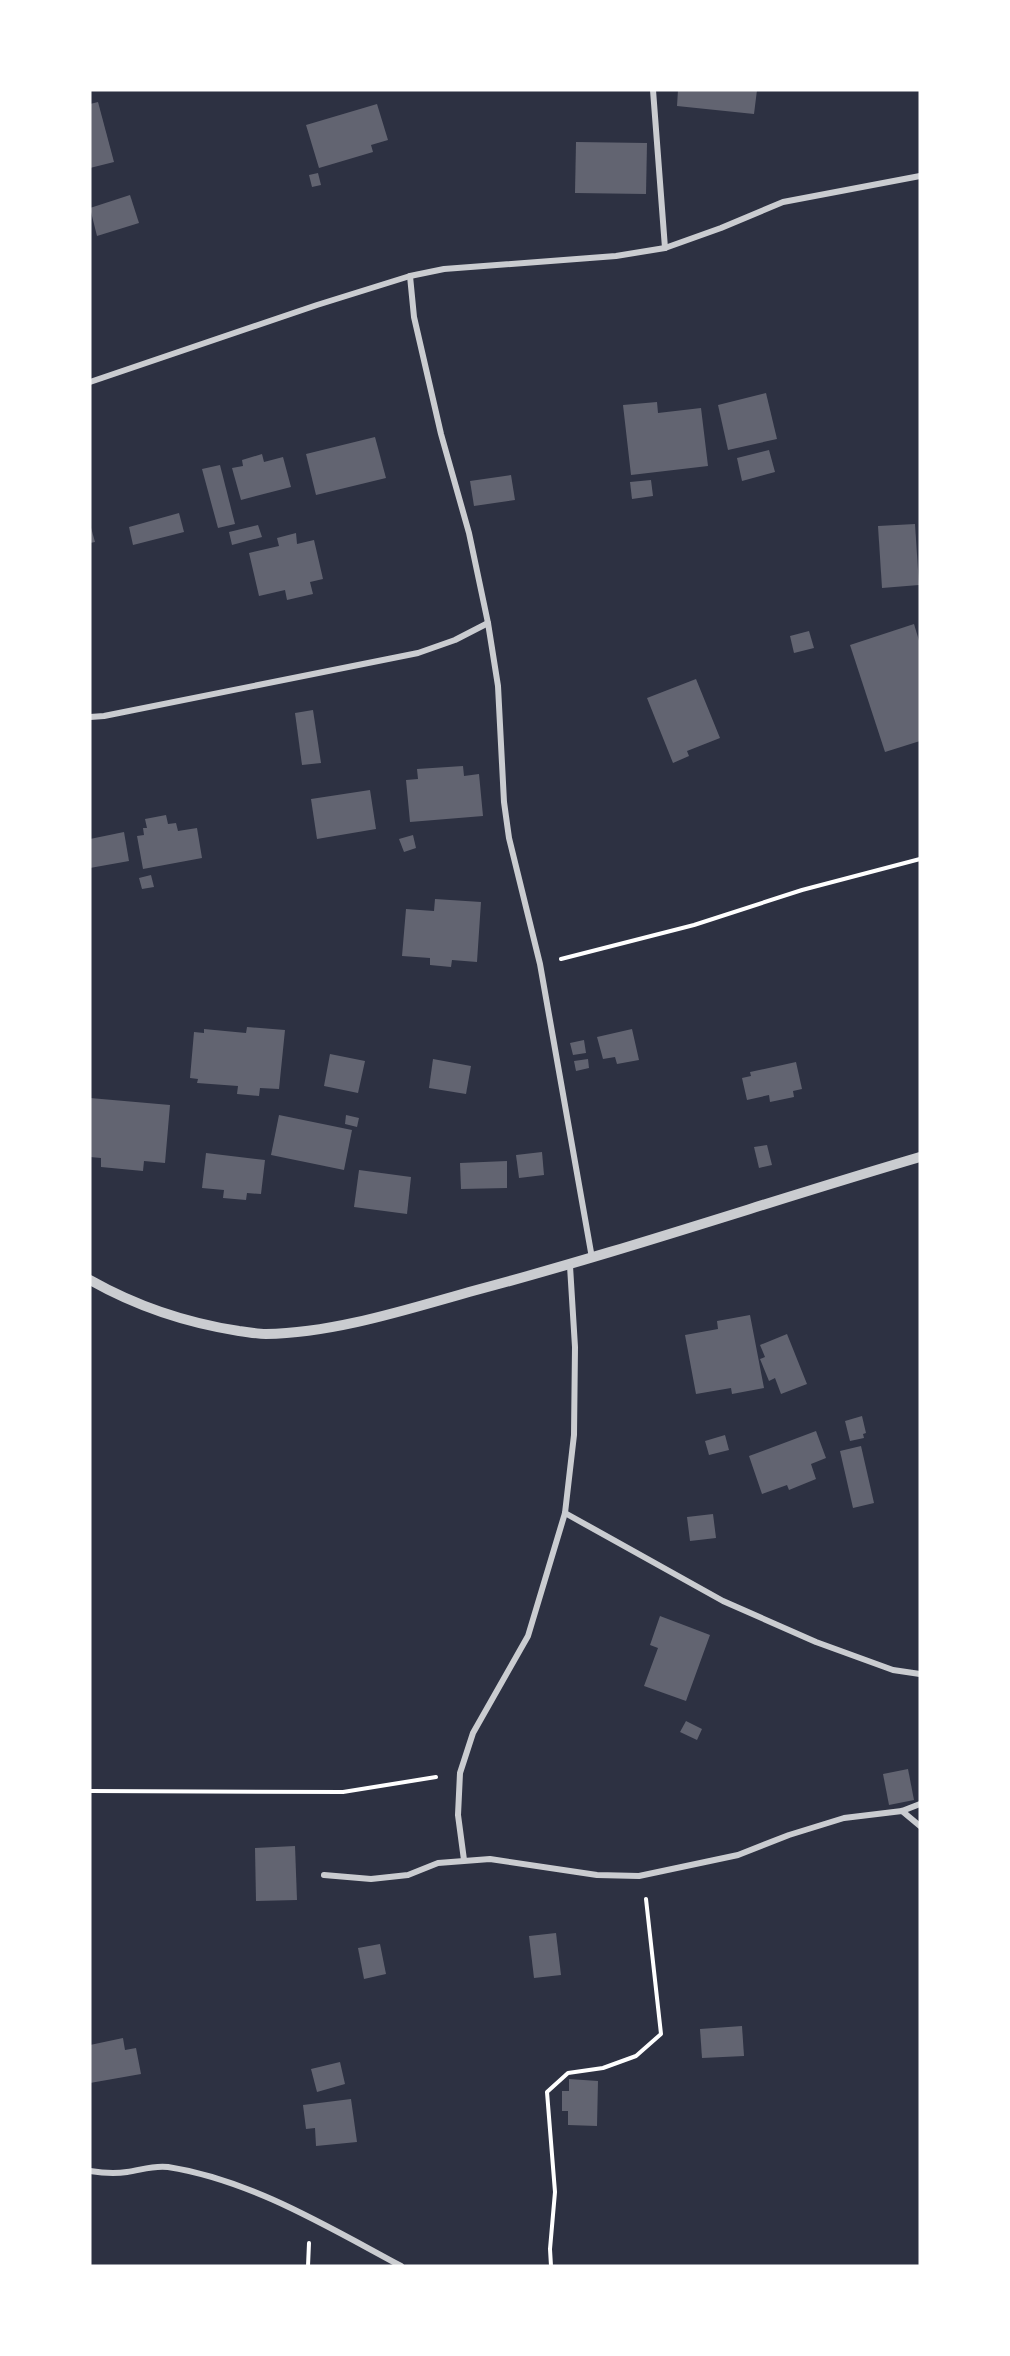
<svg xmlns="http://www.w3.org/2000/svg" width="1010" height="2356" font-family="'DM Sans',sans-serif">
	<rect width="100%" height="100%" fill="#2d3142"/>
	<g fill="#626471">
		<path d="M678 90H757L754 114 677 106Z"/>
		<path d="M98 102 114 162 90 168V104Z"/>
		<path d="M377 104 388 140 371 145 373 152 319 168 306 125Z"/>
		<path d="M576 142 647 143 646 194 575 193Z"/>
		<path d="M318 173 321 185 312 187 309 175Z"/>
		<path d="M130 195 139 223 97 236 90 208Z"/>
		<path d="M766 393 777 439 728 450 718 405Z"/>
		<path d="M657 402 658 413 701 408 708 466 631 475 623 405Z"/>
		<path d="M375 437 386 478 316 495 306 454Z"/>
		<path d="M769 450 775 472 742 481 737 458Z"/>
		<path d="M262 454 264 462 283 457 291 487 241 500 232 468 243 466 242 460Z"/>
		<path d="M220 465 235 524 218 528 202 469Z"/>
		<path d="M511 475 515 500 474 506 470 481Z"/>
		<path d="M651 480 653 496 632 499 630 482Z"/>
		<path d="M179 513 184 532 133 545 129 527Z"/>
		<path d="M90 524 95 542 90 543Z"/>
		<path d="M915 524 919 585 882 588 878 526Z"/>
		<path d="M258 525 262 537 232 545 229 532Z"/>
		<path d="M296 533 297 544 314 540 323 579 310 582 313 594 287 600 285 590 259 596 249 553 279 546 277 538Z"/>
		<path d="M914 624 920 644V741L885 752 850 645Z"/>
		<path d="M809 631 814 648 794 653 790 636Z"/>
		<path d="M696 679 720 738 687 751 689 756 673 763 647 698Z"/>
		<path d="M313 710 321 763 302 765 295 713Z"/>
		<path d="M463 766 464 776 479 774 483 816 410 822 406 780 418 779 417 769Z"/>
		<path d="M370 790 376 829 317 839 311 799Z"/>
		<path d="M166 815 168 824 176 823 178 831 197 828 202 858 143 869 137 836 144 835 143 828H147L145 819Z"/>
		<path d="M124 832 129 861 90 868V839Z"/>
		<path d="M413 835 416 848 404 852 399 839Z"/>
		<path d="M151 875 154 887 142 889 139 878Z"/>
		<path d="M435 899 481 902 477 962 452 960 451 967 430 965V958L402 956 406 909 434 911Z"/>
		<path d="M247 1027 285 1030 279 1089 260 1088 259 1096 237 1094 238 1086 197 1083 198 1079 190 1078 194 1032 204 1033V1029L246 1033Z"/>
		<path d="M632 1029 639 1060 617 1064 615 1057 603 1059 597 1037Z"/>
		<path d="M584 1040 586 1053 573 1055 570 1043Z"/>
		<path d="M330 1054 365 1061 358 1093 324 1086Z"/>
		<path d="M433 1059 471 1066 466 1094 429 1088Z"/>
		<path d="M588 1059 589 1068 576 1071 574 1061Z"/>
		<path d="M796 1062 802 1089 793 1091 794 1097 770 1102 769 1095 747 1100 742 1078 751 1076 750 1072Z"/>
		<path d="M90 1098 170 1105 165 1163 144 1161 143 1171 101 1167V1158L90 1157Z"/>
		<path d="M279 1115 352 1130 344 1170 271 1155Z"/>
		<path d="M346 1115 359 1118 357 1127 345 1124Z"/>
		<path d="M767 1145 772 1165 759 1168 754 1147Z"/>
		<path d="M542 1152 544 1175 519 1178 516 1155Z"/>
		<path d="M206 1153 265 1160 261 1194 247 1193 246 1200 223 1198 224 1190 202 1188Z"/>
		<path d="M507 1161V1188L461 1189 460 1163Z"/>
		<path d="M359 1170 411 1177 407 1214 354 1207Z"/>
		<path d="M750 1315 764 1388 732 1394 731 1388 696 1394 685 1335 718 1329 717 1321Z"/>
		<path d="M787 1334 807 1384 781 1394 775 1378 769 1381 760 1359 765 1357 760 1345Z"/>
		<path d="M862 1416 866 1433 863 1434 864 1438 850 1441 845 1421Z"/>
		<path d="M816 1431 826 1458 811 1464 816 1479 789 1490 787 1485 762 1494 749 1456Z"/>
		<path d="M725 1435 729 1450 709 1455 705 1441Z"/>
		<path d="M861 1446 874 1503 853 1508 840 1451Z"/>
		<path d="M713 1514 716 1538 690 1541 687 1517Z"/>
		<path d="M660 1616 710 1635 686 1701 644 1686 658 1648 650 1645Z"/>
		<path d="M686 1721 702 1729 697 1740 680 1732Z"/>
		<path d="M908 1769 914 1800 889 1805 883 1774Z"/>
		<path d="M295 1846 297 1900 256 1901 255 1848Z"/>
		<path d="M556 1933 561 1975 534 1978 529 1936Z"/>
		<path d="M380 1944 386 1974 364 1979 358 1948Z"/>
		<path d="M742 2026 744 2056 702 2058 700 2029Z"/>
		<path d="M123 2038 125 2050 136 2048 141 2074 90 2083V2045Z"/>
		<path d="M340 2062 345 2084 317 2092 311 2069Z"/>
		<path d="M569 2079 598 2081 597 2126 568 2125V2111H562V2091H569Z"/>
		<path d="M351 2099 357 2142 316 2146 315 2128 306 2129 303 2105Z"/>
	</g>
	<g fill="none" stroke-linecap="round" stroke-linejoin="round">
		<g stroke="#fff" stroke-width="4">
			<path d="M561 959 694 925 802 890 920 859"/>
			<path d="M90 1791 343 1792 436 1777"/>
			<path d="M308 2266 309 2243"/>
			<path d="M551 2266 550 2249 555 2192 547 2092 568 2073 603 2068 636 2056 661 2034 646 1899"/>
		</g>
		<g stroke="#caccd0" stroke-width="6">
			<path d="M653 90 665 248"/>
			<path d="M410 276 414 317 441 434 469 533 488 623 498 686 504 802 509 838 540 964 592 1258"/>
			<path d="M90 382 317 305 410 276 444 269 616 256 665 248 721 228 783 202 920 176"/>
			<path d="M90 717 104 716 418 653 455 640 488 623"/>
			<path d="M565 1513 723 1601 816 1642 893 1670 920 1674"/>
			<path d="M902 1811 920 1826"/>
			<path d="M464 1860 458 1815 460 1773 473 1733 528 1636 565 1513 574 1435 575 1347 570 1266"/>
			<path d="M324 1875 371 1879 408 1875 438 1863 490 1859 597 1875 639 1876 738 1855 789 1835 844 1818 902 1811 920 1804"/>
			<path d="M90 2171C102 2173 115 2174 127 2172 141 2170 154 2165 168 2167 251 2180 328 2227 401 2266"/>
		</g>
		<path stroke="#caccd0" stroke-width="10" d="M90 1280C136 1306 187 1323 239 1331 248 1332 257 1334 266 1334 333 1333 405 1310 469 1292 621 1252 770 1201 920 1157"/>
	</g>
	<rect width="1010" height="2356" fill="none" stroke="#ffffff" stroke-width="183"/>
</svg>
